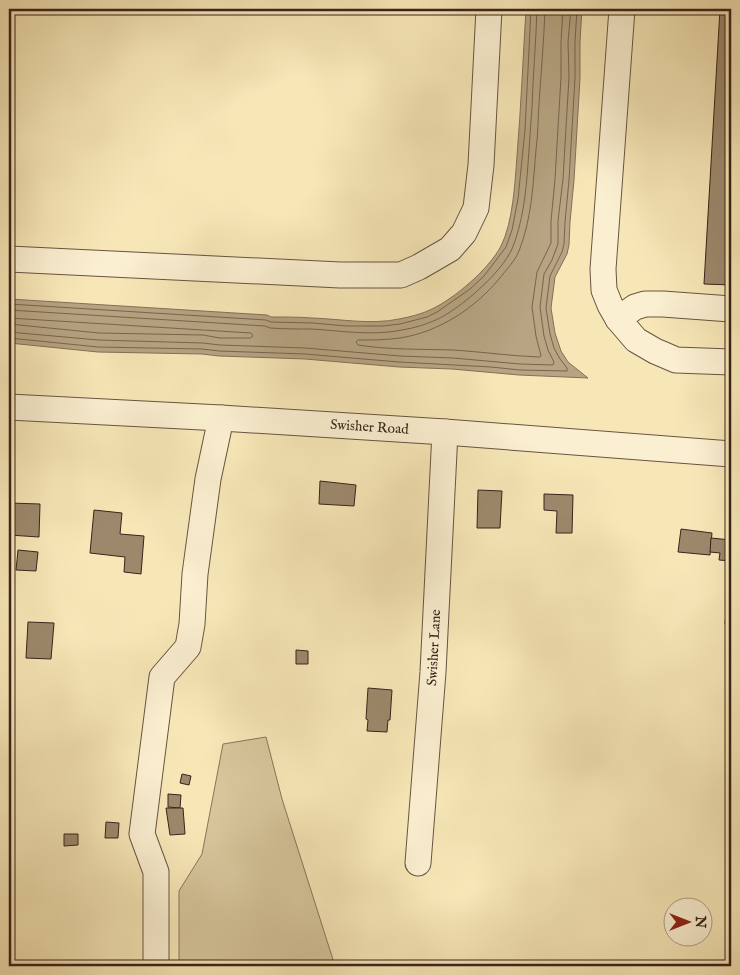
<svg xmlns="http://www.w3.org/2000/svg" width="740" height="975" font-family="'IM FELL English',serif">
	<rect width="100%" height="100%" fill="#f7e7b7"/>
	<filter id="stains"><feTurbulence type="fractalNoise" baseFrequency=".004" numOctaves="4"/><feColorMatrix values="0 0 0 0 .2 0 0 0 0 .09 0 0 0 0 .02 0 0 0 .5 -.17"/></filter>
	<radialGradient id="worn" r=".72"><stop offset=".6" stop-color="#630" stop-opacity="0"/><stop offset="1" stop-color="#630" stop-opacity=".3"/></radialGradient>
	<path fill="#d7c69c" stroke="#88745c" d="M266 737 282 799 335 966H179V891L202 854 223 744Z"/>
	<path fill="#b6a482" stroke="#847059" d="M526 9H582L580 42V78L574 180 570 222 569 245 567 254 555 277 551 308 555 333 561 351 568 362 588 378 519 375 452 369 399 367 305 359 219 356 202 354 98 352 9 343V299L267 315 271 317C285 317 299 317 312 318 341 319 371 325 399 319 410 317 422 314 432 309 455 298 489 269 501 246 513 222 515 183 517 156 521 107 523 58 526 9Z"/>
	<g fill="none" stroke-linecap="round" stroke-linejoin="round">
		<g stroke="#78644e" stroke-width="1">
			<path d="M545 9C544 41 541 72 539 104 538 119 538 134 536 150 533 184 532 218 519 251 515 261 506 270 499 279 475 308 439 332 400 338 386 340 372 340 358 340L356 342 358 345C390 350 422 349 454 350 483 352 511 356 539 357L541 356 536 336 532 307 537 272 551 243V221L555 179 561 77V42L563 9"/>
			<path d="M9 304 266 320 271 322 313 323 346 326H383L400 324 427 317 437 312 470 289 484 276 506 247 512 230 518 199 525 130 531 9"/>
			<path d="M9 310 265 326 270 328C284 329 298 329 312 329 342 331 373 336 402 330 415 328 427 324 438 319 462 307 501 273 512 249 523 222 526 192 528 164 529 145 531 126 532 107 533 74 536 42 537 9"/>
			<path d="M9 318 251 333 253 336 250 338H220L203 335 99 333 9 324"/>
			<path d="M9 332 98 340 203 343 220 345 305 348 400 356 453 358 520 364 553 365 554 362 548 350 544 336 540 307 544 274 552 260 558 244V221L563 179 569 77 568 42 571 9"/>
			<path d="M9 338 98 347 202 349 219 351 305 354 399 362 491 367 520 370 567 371V368L560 359 554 348 550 334 546 308 550 276 562 252 564 244 565 222 569 180 575 78V42L577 9"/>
		</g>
	</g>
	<g fill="#9c896c" stroke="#39231b">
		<path d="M720 9H731V285L704 284Z"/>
		<path d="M320 481 356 485 354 506 319 504Z"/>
		<path d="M478 490 502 491 500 528H477Z"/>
		<path d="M544 494 573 495 572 533H556L557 511 544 510Z"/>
		<path d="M9 503 40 504 39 537 9 535Z"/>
		<path d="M94 510 122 513 120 534 144 536 141 574 124 572 125 557 90 553Z"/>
		<path d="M681 529 712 533 710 555 678 552Z"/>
		<path d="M711 538 731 540V561L719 560 720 553 710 552Z"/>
		<path d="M18 550 38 552 36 571 16 570Z"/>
		<path d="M726 612H731V624H725Z"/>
		<path d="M28 622 54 623 51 659 26 658Z"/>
		<path d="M296 650 308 651V664H296Z"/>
		<path d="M368 688 392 690 390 720H388L387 732 367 731 368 720 366 719Z"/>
		<path d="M182 774 191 776 189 785 180 783Z"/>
		<path d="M168 794 181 795 180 808 168 807Z"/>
		<path d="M166 808H183L185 834 170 835Z"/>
		<path d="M106 822 119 823 118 838H105Z"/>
		<path d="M64 834H78V845L64 846Z"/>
	</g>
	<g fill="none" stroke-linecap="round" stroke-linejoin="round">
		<defs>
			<g id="minor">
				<path d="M622 9 603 269 604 290 610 305 618 319 636 340 655 351 676 360 731 362"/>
				<path d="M9 259 340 275H401L419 267 450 249 464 233 476 208 481 165 489 9"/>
				<path d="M618 319 635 307 645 304H663L731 309"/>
				<path id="s1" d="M9 407 221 418 445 432 731 454"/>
				<path id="s2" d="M418 863 433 672 445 432"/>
				<path d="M156 966V872L142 834 162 677 188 647 192 624 195 574 208 479 221 418"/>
			</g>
		</defs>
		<use href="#minor" stroke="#685442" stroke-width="27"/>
		<use href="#minor" stroke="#faefd0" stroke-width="25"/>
	</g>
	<g text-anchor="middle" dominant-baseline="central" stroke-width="4" stroke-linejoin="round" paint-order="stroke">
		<g font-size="14" fill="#39231b" stroke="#faefd0">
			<text stroke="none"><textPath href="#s1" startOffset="361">Swisher Road</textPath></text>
			<text stroke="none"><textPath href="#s2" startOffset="216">Swisher Lane</textPath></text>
		</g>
	</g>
	<rect width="740" height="975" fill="none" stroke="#f7e7b7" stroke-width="30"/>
	<rect x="10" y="10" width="720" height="955" fill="none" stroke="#39231b" stroke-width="2.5"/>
	<rect x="15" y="15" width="710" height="945" fill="none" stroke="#39231b"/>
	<g transform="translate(688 922) rotate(90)"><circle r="24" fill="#faefd0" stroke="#ad9d88"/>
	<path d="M0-4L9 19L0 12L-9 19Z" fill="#8f2418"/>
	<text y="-8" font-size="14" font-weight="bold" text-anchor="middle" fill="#39231b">N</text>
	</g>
	<rect width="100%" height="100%" filter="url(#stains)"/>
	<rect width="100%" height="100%" fill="url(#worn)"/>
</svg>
